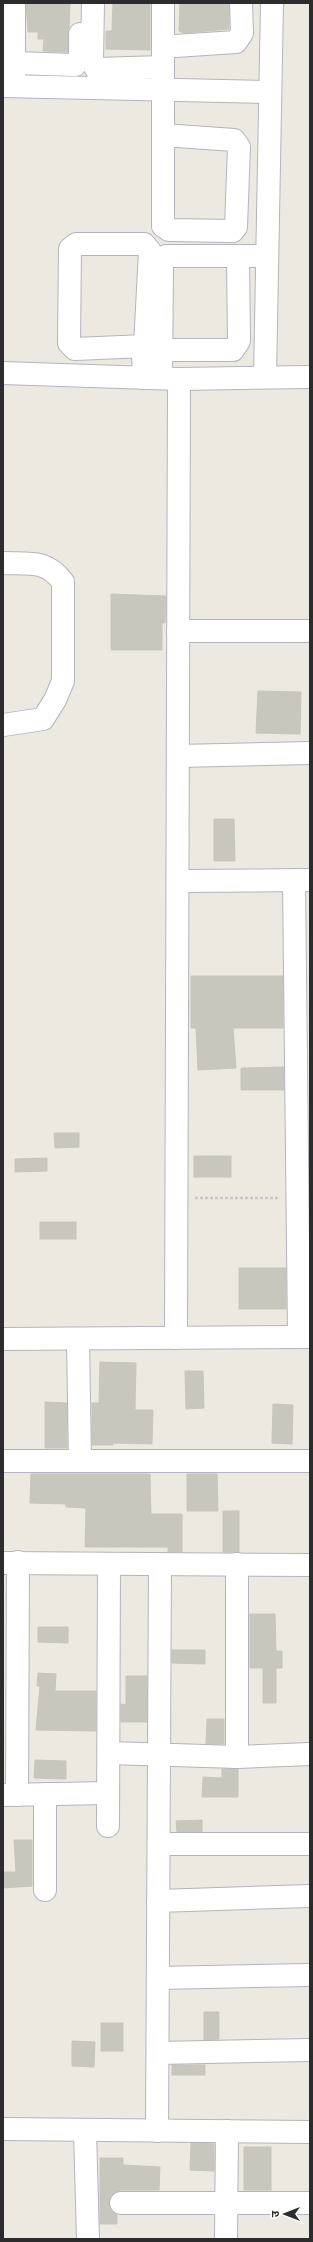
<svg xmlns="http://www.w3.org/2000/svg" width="313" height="2242" font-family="Commissioner,'Noto Sans Devanagari',sans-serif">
	<rect width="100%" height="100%" fill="#ece9e0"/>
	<g fill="#c8c7be" stroke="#c8c5ba">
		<path d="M26 3H70L68 52 43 51 44 39H38V32H28Z"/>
		<path d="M113 3H150V50L106 49V31H112Z"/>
		<path d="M180 3H229V29L184 33 179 31Z"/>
		<path d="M111 594 166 596 165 623H162V650H111Z"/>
		<path d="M258 691 301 692 300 734 256 733Z"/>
		<path d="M214 819H234L235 861H214Z"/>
		<path d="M191 976H283V1028H233L236 1068 198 1070 196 1028H191Z"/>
		<path d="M284 1067V1090H241V1068Z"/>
		<path d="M54 1133H79V1147L55 1148Z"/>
		<rect x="194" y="1156" width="37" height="21"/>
		<path d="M47 1158V1171L15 1172V1159Z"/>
		<rect x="40" y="1222" width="36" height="17"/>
		<rect x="239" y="1268" width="47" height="41"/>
		<path d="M100 1362 136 1363 135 1410H153L152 1444 113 1443V1445H92V1403H99Z"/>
		<path d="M185 1371H203L204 1408 186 1409Z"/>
		<path d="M45 1402 67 1403V1448H45Z"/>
		<path d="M273 1404 293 1405 292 1444 272 1443Z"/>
		<path d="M31 1474H150L151 1514H182V1552H168V1547H85L86 1508 66 1507V1504L30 1503Z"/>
		<path d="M187 1474H217L218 1511H187Z"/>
		<rect x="223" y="1511" width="16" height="41"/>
		<path d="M250 1614H275L276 1651H282V1668H276V1703H263V1668H250Z"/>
		<path d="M38 1627H68V1643L38 1642Z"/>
		<path d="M172 1650H205V1664L172 1663Z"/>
		<path d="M38 1673 56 1674 55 1691H96V1731L36 1730 40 1686H37Z"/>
		<path d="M126 1676H147V1722H121V1704L126 1705Z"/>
		<path d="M207 1719H224V1744H206Z"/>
		<path d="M35 1760 66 1761V1779L34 1778Z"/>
		<path d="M222 1769H238V1797H202L203 1777 222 1778Z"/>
		<path d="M202 1820V1832H177L176 1821Z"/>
		<path d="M14 1840H32V1886L3 1888V1872H16Z"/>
		<path d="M204 2012H219V2039L204 2040Z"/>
		<rect x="101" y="2023" width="22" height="28"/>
		<path d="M72 2041 95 2042 94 2067 72 2066Z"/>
		<rect x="172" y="2065" width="33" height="10"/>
		<path d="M191 2143 214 2144V2171L190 2170Z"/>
		<rect x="244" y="2147" width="27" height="43"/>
		<path d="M100 2158H123V2165L160 2167 159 2190H121L110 2196 109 2203 110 2210 117 2215V2224H100Z"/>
	</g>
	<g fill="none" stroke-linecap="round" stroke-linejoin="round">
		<defs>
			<g id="minor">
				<path d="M93 3 92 61 96 69 163 67"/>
				<path d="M163 3V226L169 230 233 231 236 227 239 147 234 140 163 135"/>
				<path d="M175 46 236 42 242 33 241 3"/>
				<path d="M14 63 75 65 80 58V34"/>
				<path d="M14 77V3"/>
				<path d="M3 86 269 92"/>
				<path d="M162 350H233L239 341 238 256"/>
				<path d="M3 373 179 379 310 377"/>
				<path d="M265 377 272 3"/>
				<path d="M144 378 143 354 145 346 150 251 144 244H76L70 249 69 343 75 349 145 346"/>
				<path d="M161 378 162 265 166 256H266"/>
				<path d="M3 563C29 564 46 559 63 582V681L55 700 43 719 3 725"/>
				<path d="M178 631H310"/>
				<path d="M178 756 310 753"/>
				<path d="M294 880 299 1336"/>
				<path d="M178 881 310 880"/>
				<path d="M176 1338 179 379"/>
				<path d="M3 1339 310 1337"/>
				<path d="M78 1339 80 1461"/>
				<path d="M3 1461H310"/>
				<path d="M3 1563 310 1565"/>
				<path d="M237 1564V1757"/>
				<path d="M109 1753 237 1757 310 1754"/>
				<path d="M45 1794V1890"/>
				<path d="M3 1795 108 1793"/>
				<path d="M17 1795 18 1562"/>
				<path d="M108 1826 109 1564"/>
				<path d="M159 1844H310"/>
				<path d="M158 1901 310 1896"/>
				<path d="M158 1978 310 1975"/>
				<path d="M158 2053 310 2050"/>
				<path d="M3 2129 310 2132"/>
				<path d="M85 2131 88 2239"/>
				<path d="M157 2131 160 1564"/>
				<path d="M121 2203H310"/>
				<path d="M226 2239 227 2131"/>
			</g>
		</defs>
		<use href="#minor" stroke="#b4b4be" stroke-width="24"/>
		<path stroke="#c8c8c8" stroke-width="2.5" stroke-dasharray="3 2" stroke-linecap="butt" d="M195 1198H280"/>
		<use href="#minor" stroke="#fff" stroke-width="22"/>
	</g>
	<rect width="313" height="2242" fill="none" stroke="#2c2c2c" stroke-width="8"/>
	<g transform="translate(285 2214) rotate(270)" stroke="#ffffff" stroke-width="3" paint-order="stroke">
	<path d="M0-3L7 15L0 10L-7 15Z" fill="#2c2c2c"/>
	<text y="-6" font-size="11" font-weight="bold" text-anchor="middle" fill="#2c2c2c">उ</text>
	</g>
</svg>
